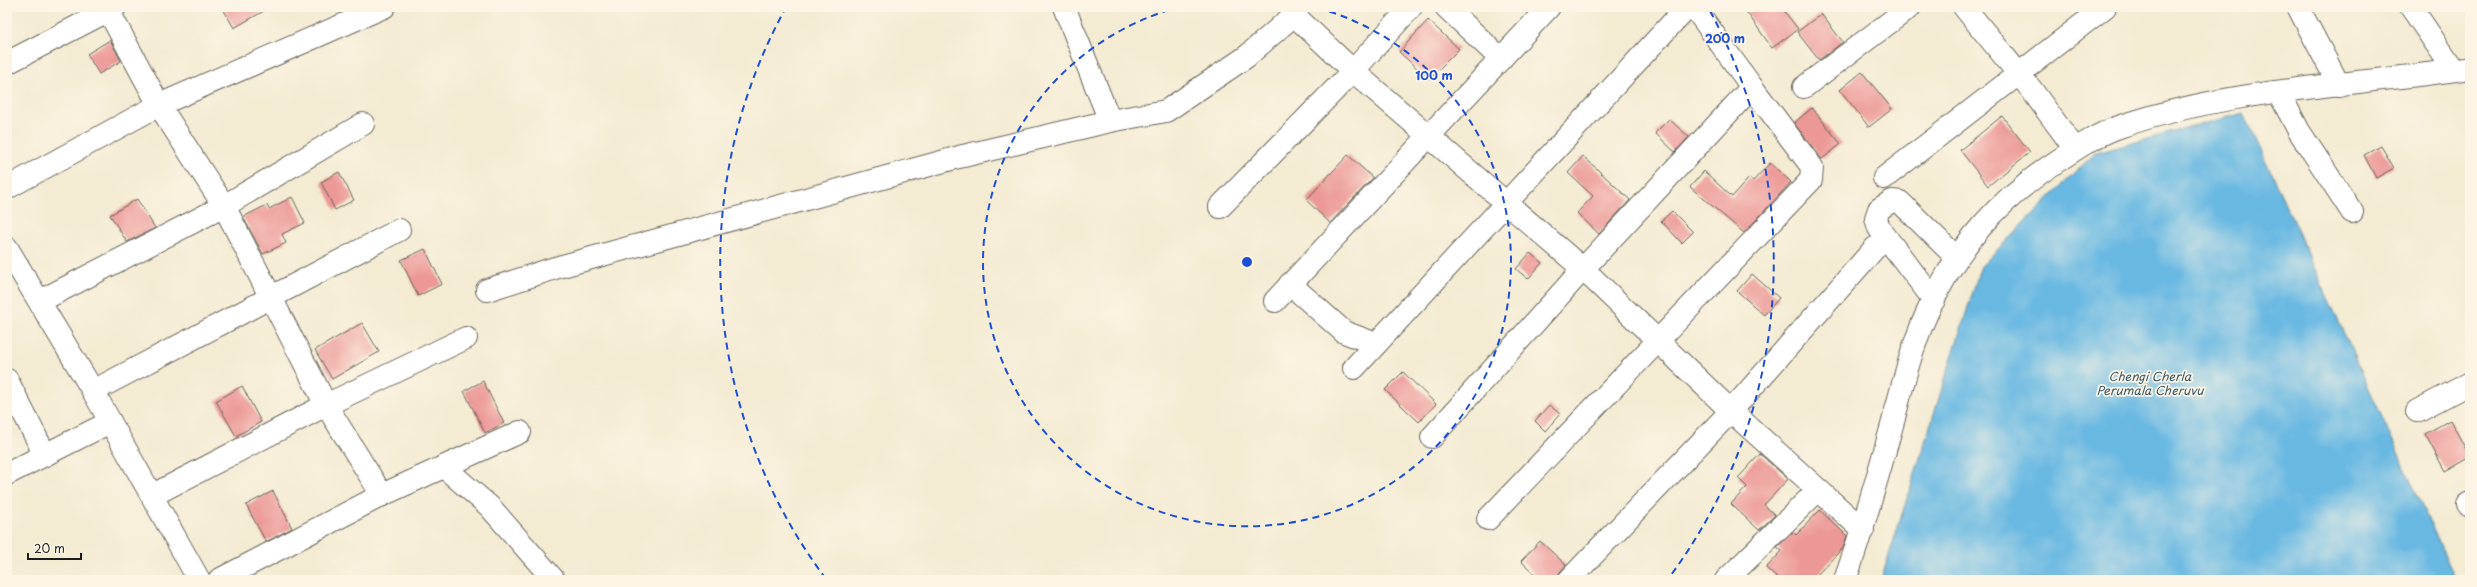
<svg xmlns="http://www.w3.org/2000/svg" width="2477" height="587" font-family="'Playpen Sans',sans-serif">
	<rect width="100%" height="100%" fill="#fcf5e5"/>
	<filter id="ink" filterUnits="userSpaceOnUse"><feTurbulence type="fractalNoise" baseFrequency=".025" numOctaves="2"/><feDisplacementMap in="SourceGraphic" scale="8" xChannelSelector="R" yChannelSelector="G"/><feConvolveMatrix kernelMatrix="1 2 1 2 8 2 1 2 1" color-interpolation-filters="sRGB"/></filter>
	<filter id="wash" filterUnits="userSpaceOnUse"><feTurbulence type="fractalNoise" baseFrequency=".012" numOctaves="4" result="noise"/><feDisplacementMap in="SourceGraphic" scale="16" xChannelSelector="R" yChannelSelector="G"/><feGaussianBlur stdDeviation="0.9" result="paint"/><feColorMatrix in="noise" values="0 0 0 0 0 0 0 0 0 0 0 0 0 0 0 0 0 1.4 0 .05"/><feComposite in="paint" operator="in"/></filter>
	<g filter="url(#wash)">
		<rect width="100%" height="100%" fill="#f3ebd2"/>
		<path fill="#67b8e2" stroke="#426a7f" d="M2244 113 2456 580H1881L1981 266 2095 153Z"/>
		<g id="blocks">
			<g fill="#ec9896">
				<path d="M222 7H271L234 28Z"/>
				<path d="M1743 7H1781L1798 29 1772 48Z"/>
				<path d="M1821 14 1843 42 1819 60 1797 32Z"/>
				<path d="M1428 20 1459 49 1429 79 1399 52Z"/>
				<path d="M110 40 121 61 99 74 87 54Z"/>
				<path d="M1862 72 1892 109 1869 127 1840 90Z"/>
				<path d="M1812 108 1841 144 1822 159 1794 123Z"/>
				<path d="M2002 116 2030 152 1988 186 1960 150Z"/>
				<path d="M1669 119 1689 137 1675 152 1655 133Z"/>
				<path d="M2381 146 2394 168 2376 178 2364 155Z"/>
				<path d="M1348 155 1373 178 1330 223 1306 200Z"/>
				<path d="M1583 156 1630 200 1599 234 1577 213 1593 196 1568 173Z"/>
				<path d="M1770 163 1791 182 1744 233 1690 187 1704 171 1732 197 1749 178 1753 181Z"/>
				<path d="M339 172 354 200 335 210 321 182Z"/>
				<path d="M292 197 305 223 282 234 286 243 263 254 243 217 267 205 269 209Z"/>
				<path d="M137 199 155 228 127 242 110 215Z"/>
				<path d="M1672 211 1693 232 1682 243 1661 221Z"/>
				<path d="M425 249 442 284 418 296 401 260Z"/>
				<path d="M1530 253 1542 263 1528 279 1516 269Z"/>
				<path d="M1752 274 1779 298 1764 315 1737 291Z"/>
				<path d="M362 323 379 352 332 379 315 350Z"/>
				<path d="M1403 372 1436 404 1419 422 1385 390Z"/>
				<path d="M483 381 504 423 485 433 464 391Z"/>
				<path d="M242 386 261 422 236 436 216 401Z"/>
				<path d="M1549 405 1560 414 1545 431 1535 421Z"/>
				<path d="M2450 420 2470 457 2445 471 2425 434Z"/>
				<path d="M1760 454 1788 479 1764 505 1775 515 1759 530 1731 504 1747 487 1738 478Z"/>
				<path d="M273 491 292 528 266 542 246 505Z"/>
				<path d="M1820 510 1847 536 1843 548 1812 580H1779L1766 568 1782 551 1777 547 1793 532 1796 535Z"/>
				<path d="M1540 541 1566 565 1560 572 1557 580H1541L1521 561Z"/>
			</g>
		</g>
	</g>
	<g filter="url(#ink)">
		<use href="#blocks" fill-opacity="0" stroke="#67645c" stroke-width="1"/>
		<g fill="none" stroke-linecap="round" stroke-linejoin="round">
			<defs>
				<g id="minor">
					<path d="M1064 7 1110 121"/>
					<path d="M1446 7 1501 59"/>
					<path d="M1964 7 2031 89 2075 149"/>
					<path d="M2298 7 2339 85"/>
					<path d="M2411 7 2454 70"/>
					<path d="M108 10 159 105 224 206 326 405 382 495"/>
					<path d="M1294 15 1353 71 1583 269 1731 411 1863 530"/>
					<path d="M7 63 115 7"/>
					<path d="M1804 87 1910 7"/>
					<path d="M2279 93 2299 131 2352 212"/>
					<path d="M1884 178 2105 7"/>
					<path d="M7 188 159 105 384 7"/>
					<path d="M1220 207 1353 71 1411 7"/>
					<path d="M7 248 93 391 199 580"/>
					<path d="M1290 284 1344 332 1376 344"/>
					<path d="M487 290 555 268 959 157 1110 121 1166 111 1246 57 1294 15 1295 7"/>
					<path d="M1934 300 1879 228 1876 218 1879 209 1892 201 1900 202 1957 258"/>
					<path d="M40 301 224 206 363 124"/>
					<path d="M1275 301 1549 7"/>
					<path d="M1354 368 1687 7"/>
					<path d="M7 380 45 455"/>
					<path d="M93 391 399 230"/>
					<path d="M2417 411 2470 383"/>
					<path d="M1432 437 1583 269 1752 87 1694 7"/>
					<path d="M444 467 490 507 554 580"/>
					<path d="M7 474 110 422"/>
					<path d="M153 495 326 405 466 338"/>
					<path d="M2468 504 2470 503"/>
					<path d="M1488 519 1811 180 1812 167 1752 87"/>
					<path d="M219 580 382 495 520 432"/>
					<path d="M1569 580 1731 411 1875 248"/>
					<path d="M1726 580 1818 490"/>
					<path d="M1845 580C1864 527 1879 472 1894 418 1903 383 1912 346 1927 313 1957 246 1998 200 2059 160 2077 148 2098 134 2119 127 2230 88 2354 86 2470 68"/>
				</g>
			</defs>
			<use href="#minor" stroke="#67645c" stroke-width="24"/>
			<use href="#minor" stroke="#fff" stroke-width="22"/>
		</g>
	</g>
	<g fill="none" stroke="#1d4ed8" stroke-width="2" stroke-dasharray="7 5">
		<path d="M1318 8A264 264 0 1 1 1176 8"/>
		<path d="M826 579A527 527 0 0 1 784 11M1710 11A527 527 0 0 1 1668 579"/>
	</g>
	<g text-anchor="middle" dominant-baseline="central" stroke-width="3.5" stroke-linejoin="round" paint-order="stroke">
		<g font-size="12" font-style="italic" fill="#3a5a6b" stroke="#fcf5e5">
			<text x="2150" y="376">Chengi Cherla<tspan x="2150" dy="14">Perumala Cheruvu</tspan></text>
		</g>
	</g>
	<circle cx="1247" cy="262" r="6" fill="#1d4ed8" stroke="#fcf5e5" stroke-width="2"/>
	<g font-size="12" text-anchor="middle" font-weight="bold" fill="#1d4ed8" stroke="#fcf5e5" stroke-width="3.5" stroke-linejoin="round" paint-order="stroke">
		<text x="1725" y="43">200 m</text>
		<text x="1434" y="80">100 m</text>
	</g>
	<rect width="2477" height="587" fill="none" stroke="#fcf5e5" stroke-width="24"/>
	<path d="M28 553v6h53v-6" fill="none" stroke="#1c1c1c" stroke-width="2"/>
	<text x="34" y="553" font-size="12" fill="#1c1c1c" stroke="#fcf5e5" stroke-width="3" paint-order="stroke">20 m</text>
</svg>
